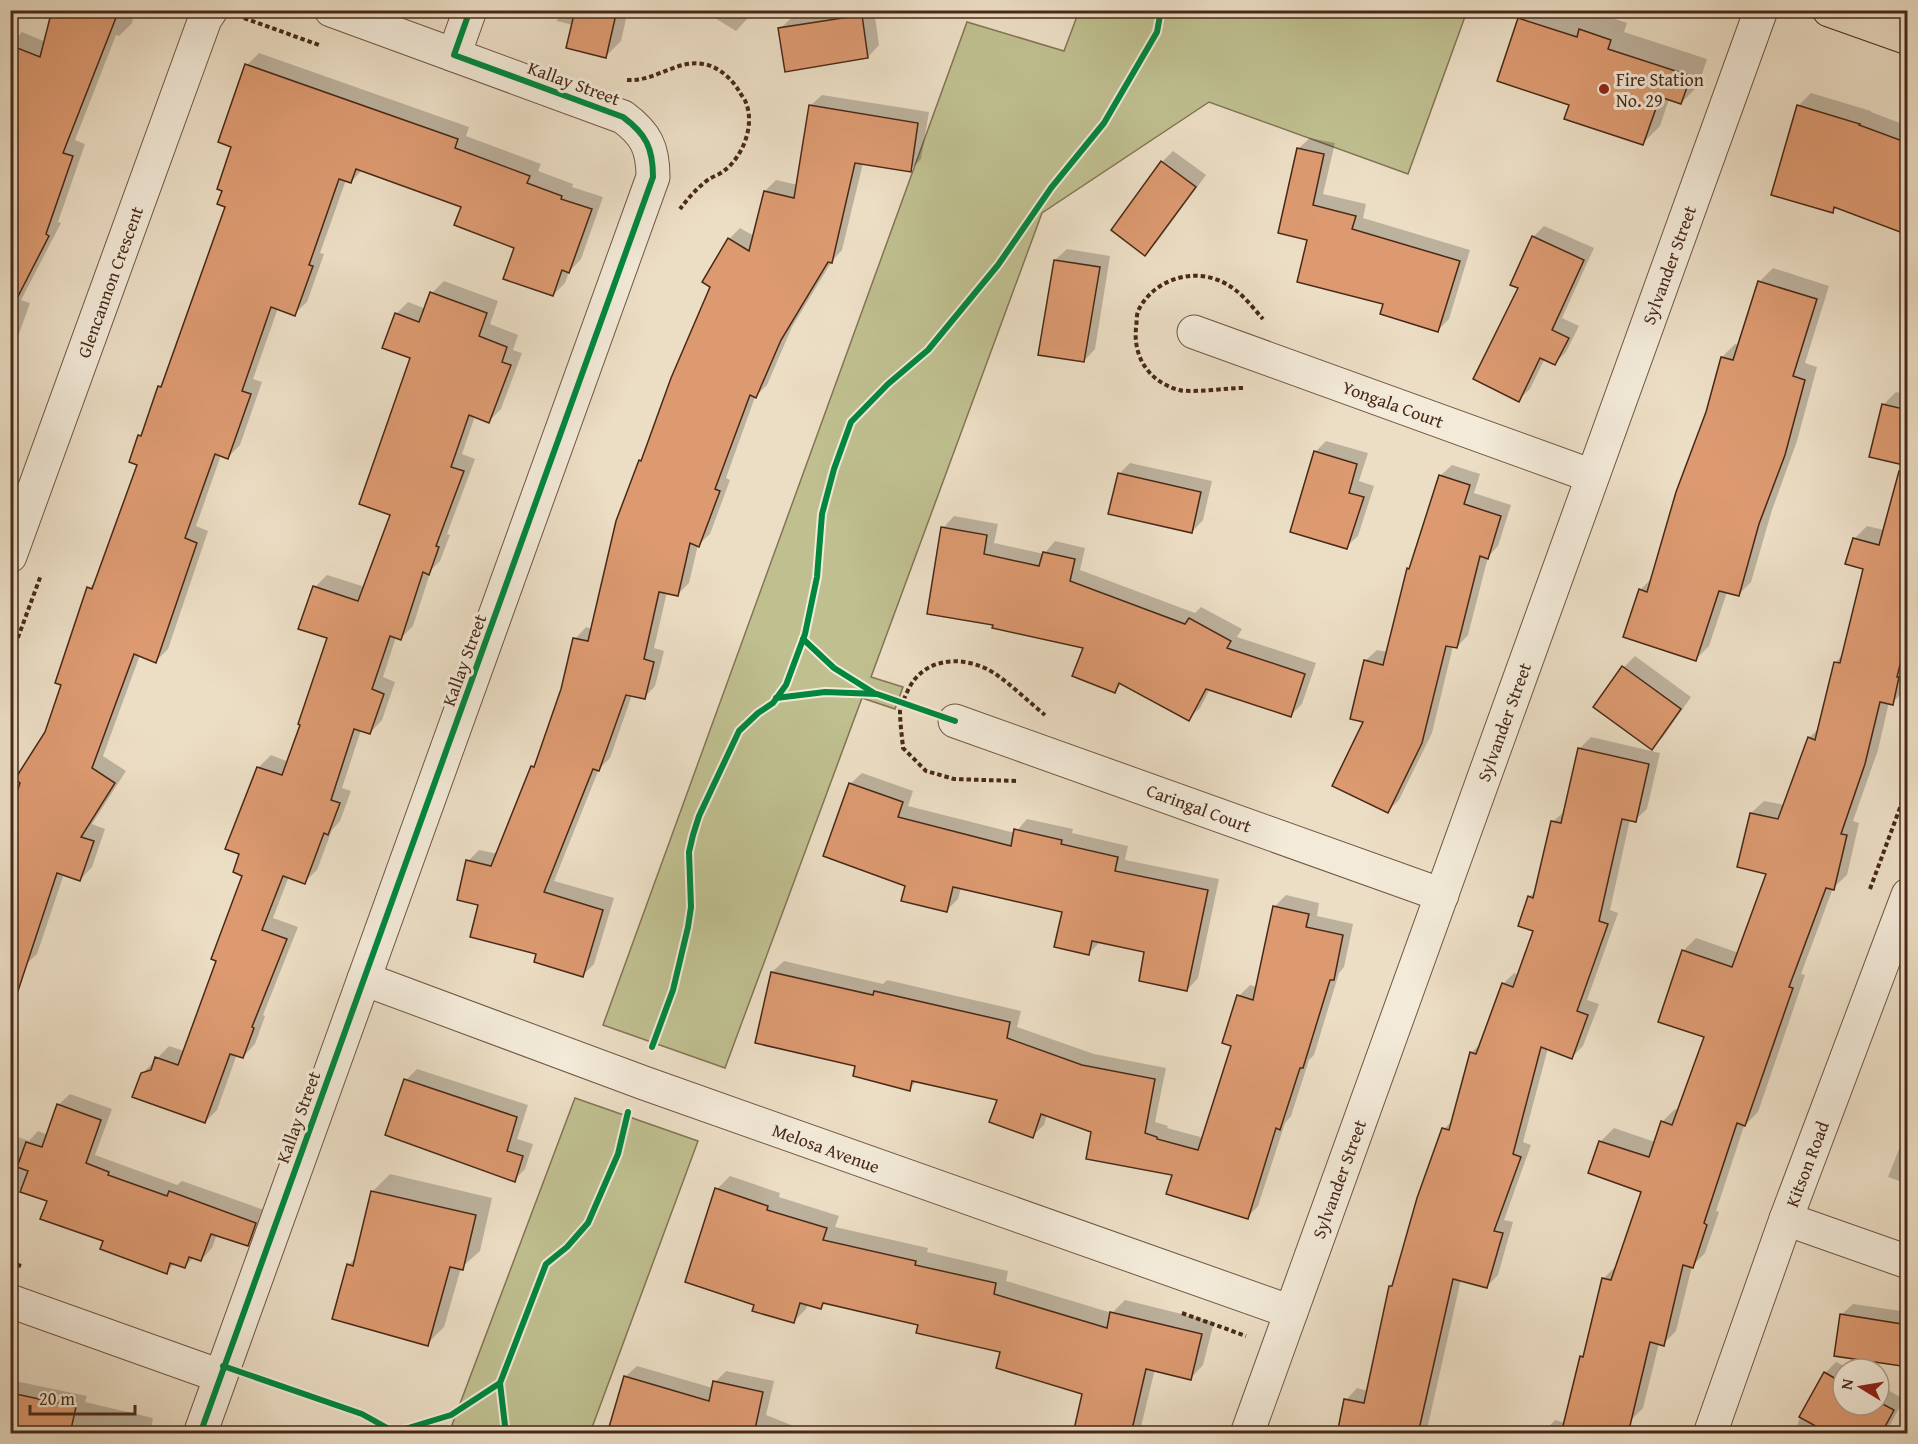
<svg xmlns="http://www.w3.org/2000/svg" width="1918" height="1444" font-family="'Gentium Book Plus',serif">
	<rect width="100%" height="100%" fill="#ecdec5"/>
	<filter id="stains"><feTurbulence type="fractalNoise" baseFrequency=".00333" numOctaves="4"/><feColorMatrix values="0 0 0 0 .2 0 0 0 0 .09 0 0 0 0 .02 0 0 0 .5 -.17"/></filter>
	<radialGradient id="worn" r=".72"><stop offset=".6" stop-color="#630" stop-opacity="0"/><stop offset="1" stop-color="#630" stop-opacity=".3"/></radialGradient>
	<g fill="#bfbf90" stroke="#847454" stroke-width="1.5">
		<path d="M1079 11H1467L1408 174 1209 102 1042 213 871 677 903 687 895 709 862 698 725 1068 603 1025 967 22 1064 51Z"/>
		<path d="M575 1098 698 1141 590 1433H449Z"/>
	</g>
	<g fill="#0003">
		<path d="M54 10H135L132 23 119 36 116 35 75 140 85 144 58 222 61 223 21 300 30 303 10 359V44L22 32 46 42Z"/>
		<path d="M560 10H628L621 41 606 56 573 25 557 21Z"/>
		<path d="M702 10H753L747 19 736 31Z"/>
		<path d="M835 10H874L879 45 868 57 780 29 791 18Z"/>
		<path d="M1528 10H1564L1591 19 1598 13 1627 23 1624 32 1707 59 1698 86 1681 103 1669 99 1660 126 1643 143 1571 104 1499 80 1520 18Z"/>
		<path d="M259 53 469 127 466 136 541 164 538 171 573 184 572 187 603 197 581 259 569 272 565 283 553 295 516 247 462 206 362 170 351 182 346 180 320 253 324 254 307 302 294 314 278 308 253 379 262 382 240 445 228 457 221 455 196 526 208 531 168 649 156 661 140 655 103 756 126 771 92 824 105 829 92 867 80 880 64 874 37 954 24 966 10 1004V818L47 732 63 685 89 588 97 580 139 464 140 436 144 432 159 387 165 381 227 206 224 190 247 65Z"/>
		<path d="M1811 93 1871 111V112L1908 126V234L1837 207 1832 212 1798 106Z"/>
		<path d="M822 95 929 112 921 159 910 170 863 163 842 250 832 261 792 327 767 385 755 397 726 478 730 480 710 534 698 545 689 583 678 594 667 592 654 648 664 651 655 686 644 698 632 695 610 758 599 769 554 881 614 898 594 964 583 975 538 953 480 904 468 861 479 850 498 854 533 767 537 763 563 689 575 639 586 627 592 629 617 520 729 239 740 228 754 236 765 191 776 180 798 185 810 106Z"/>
		<path d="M1310 138 1335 143 1323 194 1366 204 1363 218 1470 250 1449 319 1438 330 1385 303 1309 239 1298 149Z"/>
		<path d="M1173 151 1206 175 1156 243 1144 254 1162 162Z"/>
		<path d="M1544 226 1594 248 1562 318 1579 326 1566 352 1555 363 1545 358 1530 389 1518 400 1520 288 1533 237Z"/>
		<path d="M1067 249 1110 256 1095 349 1084 361 1055 260Z"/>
		<path d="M1773 268 1829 286 1805 363 1817 367 1797 441 1772 510 1751 582 1738 595 1727 592 1709 646 1696 659 1640 590 1653 577 1707 412 1722 357 1735 344 1739 345 1760 281Z"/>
		<path d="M444 281 498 301 490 324 518 335 513 350 522 353 501 409 489 421 475 416 462 454 475 459 447 534 450 535 440 561 431 570 413 626 401 638 396 637 383 677 395 682 382 720 370 733 361 730 342 788 351 791 340 821 332 830 317 870 304 882 289 876 273 918 298 927 263 1015 265 1016 255 1044 243 1057 237 1054 217 1110 205 1122 142 1074 169 1046 184 1051 218 960 244 875 241 853 227 848 259 767 271 755 289 762 329 637 315 587 327 575 365 587 392 514 411 357 396 314 408 302 426 309 432 293Z"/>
		<path d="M1896 392 1908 395V681L1905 690 1892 703 1889 702 1878 750 1853 821 1859 823 1847 875 1833 888 1801 974 1805 975 1758 1112 1744 1126 1716 1211 1719 1212 1705 1253 1692 1266 1676 1331 1663 1344 1659 1343 1643 1408 1630 1421 1625 1434H1542L1555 1420 1565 1423 1581 1357 1586 1353 1603 1279 1616 1266 1643 1191 1590 1172 1601 1141 1614 1128 1655 1142 1662 1122 1675 1109 1679 1110 1706 1036 1683 951 1696 938 1739 953 1768 873 1751 813 1764 801 1785 805 1809 738 1820 727 1835 663 1843 654 1864 568 1854 539 1867 526 1884 530 1903 464 1883 405Z"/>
		<path d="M1326 441 1368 453 1359 481 1374 486 1358 536 1346 547 1315 452Z"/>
		<path d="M1130 463 1212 481 1203 520 1192 532 1119 474Z"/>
		<path d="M1452 465 1480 474 1474 493 1511 505 1498 546 1488 557 1468 635 1457 647 1453 646 1432 733 1399 800 1388 811 1366 721 1365 661 1377 650 1388 652 1408 569 1411 566 1440 476Z"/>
		<path d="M954 516 998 524 994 543 1044 554 1055 541 1085 548 1080 570 1195 613 1201 607 1242 629 1237 637 1316 663 1302 704 1291 715 1210 689 1200 708 1188 719 1122 683 1115 691 1085 647 943 528Z"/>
		<path d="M1635 656 1691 697 1663 737 1652 748 1624 667Z"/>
		<path d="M1591 737 1660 753 1647 809 1635 820 1630 819 1610 910 1618 913 1587 1000 1599 1004 1583 1046 1572 1057 1548 1048 1523 1142 1531 1145 1504 1220 1513 1222 1498 1275 1487 1286 1461 1279 1426 1434H1339L1346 1400 1357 1388 1368 1391 1391 1286 1395 1282 1444 1129 1454 1119 1471 1053 1482 1042 1503 984 1514 973 1519 975 1535 930 1529 897 1537 890 1552 822 1565 811 1580 748Z"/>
		<path d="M862 773 913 791 908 806 1015 833 1027 819 1073 829 1072 833 1128 846 1125 860 1219 879 1198 978 1187 990 1146 951 1100 942 1088 954 1064 911 961 888 958 899 946 911 907 885 850 784Z"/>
		<path d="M1286 895 1319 903 1317 916 1353 924 1344 967 1339 973 1314 1055 1309 1060 1291 1116 1285 1123 1258 1206 1247 1218 1174 1174 1093 1131 1047 1114 1044 1125 1032 1136 999 1099 917 1081 909 1089 857 1065 772 972 784 961 883 984 887 980 1021 1011 1017 1027 1094 1054 1166 1068 1155 1122 1168 1126 1167 1128 1204 1138 1233 1045 1239 996 1250 985 1257 987 1274 907Z"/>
		<path d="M417 1069 528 1105 517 1139 533 1144 525 1169 514 1180 406 1080Z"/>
		<path d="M70 1094 112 1109 95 1155 177 1185 182 1181 267 1211 259 1233 247 1244 217 1234 212 1248 201 1260 194 1257 184 1267 175 1263 166 1272 105 1241 49 1200 10 1187V1134L29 1141 38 1131 48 1135 58 1105Z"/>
		<path d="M1908 1134V1184L1888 1177 1903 1139Z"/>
		<path d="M390 1174 492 1198 480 1251 461 1268 444 1327 427 1344 348 1265 357 1257 373 1191Z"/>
		<path d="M730 1176 780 1193 779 1197 839 1216 835 1227 928 1248 927 1252 1008 1271 1006 1281 1112 1313 1125 1300 1214 1322 1203 1365 1191 1378 1155 1369 1140 1431 1150 1434H1075L1084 1393 1002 1351 920 1324 826 1302 820 1307 808 1303 806 1309 793 1322 756 1304 717 1189Z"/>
		<path d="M1853 1304 1908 1312V1365L1841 1315Z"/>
		<path d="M1836 1362 1850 1369H1843V1405H1879V1385L1904 1399 1885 1434H1795L1799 1420 1825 1373Z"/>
		<path d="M637 1366 713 1388 715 1382 726 1371 774 1381 766 1415 814 1434H609L625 1377Z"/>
		<path d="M10 1380 87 1396 85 1402 153 1418 150 1434H10Z"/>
	</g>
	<g fill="#dd9a71" stroke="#482917" stroke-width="1.5">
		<path d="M52 10H119L63 153 73 156 46 234 49 236 10 312V45L40 57Z"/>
		<path d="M575 10H617L606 58 566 48Z"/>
		<path d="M862 15 868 58 785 72 778 28Z"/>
		<path d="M1518 18 1577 37 1579 29 1611 40 1608 49 1691 76 1681 104 1660 97 1643 145 1564 119 1569 105 1497 81Z"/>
		<path d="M245 64 458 139 455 148 530 176 527 183 562 196 561 199 592 209 569 273 562 270 553 296 503 279 514 248 454 225 461 207 356 169 351 183 339 179 309 265 313 266 295 316 271 307 242 391 251 394 228 459 215 454 185 538 197 543 156 663 134 654 92 768 115 783 81 837 94 841 80 881 57 873 16 997 10 996V813L20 783 15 779 45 732 61 685 55 683 87 587 92 589 137 465 129 462 138 435 141 436 158 386 161 387 225 207 217 204 222 191 217 189 231 147 218 142Z"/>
		<path d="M809 105 918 123 911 172 855 163 832 263 828 262 781 340 756 398 750 395 715 489 720 491 699 547 690 543 678 596 659 592 644 659 654 662 645 699 626 695 599 771 593 769 544 892 603 910 583 977 534 962 536 954 470 937 478 905 457 900 466 860 491 866 531 766 534 767 561 689 573 638 588 641 616 521 639 460 641 461 671 378 710 287 702 282 728 238 749 251 764 191 794 198Z"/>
		<path d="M1797 105 1860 124 1859 125 1908 143V235L1834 207 1833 213 1771 195Z"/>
		<path d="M1297 148 1324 154 1313 205 1356 216 1352 229 1460 261 1438 332 1380 314 1383 304 1297 282 1307 240 1278 233Z"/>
		<path d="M1161 161 1196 187 1145 256 1111 230Z"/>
		<path d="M1532 236 1584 260 1552 330 1569 338 1555 365 1540 358 1519 402 1473 379 1518 288 1510 285Z"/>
		<path d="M1054 260 1100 267 1084 362 1038 355Z"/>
		<path d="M1758 281 1817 299 1793 376 1805 380 1785 455 1759 524 1739 596 1719 591 1696 661 1623 637 1639 589 1647 592 1676 492 1706 412 1721 357 1733 360Z"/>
		<path d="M430 292 487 313 479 336 507 347 502 362 511 365 489 423 469 415 451 467 464 471 436 546 439 547 429 575 423 572 401 640 390 636 372 689 384 694 370 734 354 729 331 800 340 803 328 835 324 833 305 884 283 876 262 930 287 939 252 1027 254 1028 243 1058 230 1054 205 1123 132 1097 141 1073 151 1070 155 1057 178 1065 216 961 211 959 242 876 233 872 239 854 225 849 257 767 282 775 300 725 298 724 327 638 298 629 313 586 358 601 390 515 359 504 410 358 382 348 395 313 419 322Z"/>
		<path d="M1882 404 1908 410V466L1869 457Z"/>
		<path d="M1314 451 1357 464 1349 493 1364 497 1347 549 1290 532Z"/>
		<path d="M1899 471 1908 472V632L1897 677H1899L1893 705 1880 702 1865 764 1841 834 1847 835 1834 890 1826 888 1789 987 1793 988 1745 1126 1737 1123 1704 1223 1707 1225 1693 1268 1683 1265 1664 1346 1650 1342 1628 1434H1561L1580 1356 1583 1357 1602 1278 1611 1280 1641 1192 1588 1173 1599 1141 1649 1157 1661 1121 1672 1125 1704 1037 1658 1022 1682 950 1732 967 1766 874 1737 867 1750 813 1778 819 1808 737 1815 740 1834 662 1840 663 1863 569 1845 564 1853 538 1879 545Z"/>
		<path d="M1118 473 1201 492 1192 533 1108 514Z"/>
		<path d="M1439 475 1470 485 1464 504 1501 516 1488 559 1480 556 1457 648 1446 646 1422 743 1388 813 1332 786 1363 722 1350 719 1364 660 1383 665 1407 568 1409 569Z"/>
		<path d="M941 527 987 535 984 554 1039 566 1043 552 1075 559 1070 581 1185 624 1189 618 1231 641 1227 648 1305 674 1291 717 1206 689 1189 721 1119 683 1115 693 1072 676 1083 648 992 628 993 625 927 614Z"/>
		<path d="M1622 666 1681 709 1652 750 1593 707Z"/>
		<path d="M1578 748 1649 764 1636 822 1622 819 1599 921 1608 924 1577 1011 1588 1015 1572 1059 1541 1047 1513 1154 1521 1157 1494 1231 1503 1233 1487 1288 1453 1279 1418 1434H1337L1344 1399 1364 1403 1389 1286H1392L1417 1198 1442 1128 1449 1130 1470 1052 1476 1054 1502 983 1513 987 1533 931 1518 926 1528 896 1533 898 1551 821 1561 823Z"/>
		<path d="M849 783 903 802 898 817 1011 846 1014 829 1062 840 1061 844 1118 857 1115 871 1208 890 1187 991 1139 981 1144 952 1092 941 1089 955 1054 947 1062 912 953 887 947 912 901 901 905 886 823 856Z"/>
		<path d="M1273 906 1309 914 1306 927 1343 935 1334 980H1330L1303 1068H1300L1280 1130 1276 1128 1248 1219 1166 1194 1172 1175 1086 1159 1091 1132 1041 1114 1033 1138 989 1122 997 1100 912 1081 910 1091 853 1076 855 1066 755 1043 771 972 873 995 874 991 1010 1022 1007 1038 1082 1065 1155 1079 1145 1133 1157 1137V1139L1198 1150 1231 1046 1222 1043 1237 995 1253 1000Z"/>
		<path d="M404 1079 517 1117 507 1151 523 1156 515 1182 385 1135Z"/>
		<path d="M57 1104 101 1120 86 1163 109 1172 108 1175 167 1196 169 1191 256 1223 248 1246 211 1234 201 1261 189 1257 185 1268 170 1263 167 1274 100 1249 103 1241 40 1219 47 1201 20 1192 28 1171 17 1167 26 1142 42 1147Z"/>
		<path d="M715 1188 768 1206 767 1210 827 1228 823 1240 916 1261 915 1265 996 1283 994 1294 1107 1328 1110 1312 1202 1334 1191 1380 1146 1369 1131 1434H1073L1082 1394 996 1368 1000 1352 916 1333 918 1325 823 1303 821 1309 800 1303 794 1323 752 1311 754 1305 685 1282Z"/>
		<path d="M371 1191 476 1215 463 1270 450 1267 428 1346 332 1319 347 1264 353 1266Z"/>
		<path d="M1840 1314 1908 1325V1367L1834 1356Z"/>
		<path d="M1824 1372 1843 1383V1405H1879V1402L1894 1410 1881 1434H1830L1799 1417Z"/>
		<path d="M624 1376 709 1401 713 1381 763 1392 754 1434H607Z"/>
		<path d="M16 1394 76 1407 70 1434H10V1421Z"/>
	</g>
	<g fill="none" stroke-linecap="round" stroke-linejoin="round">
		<defs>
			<g id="minor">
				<path d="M331 10 454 55"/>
				<path d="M1194 332 1592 476"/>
				<path d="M10 556 205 19 211 10"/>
				<path d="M955 721 1442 895"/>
				<path d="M364 979 644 1083 1291 1312"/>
				<path d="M1786 1219 1908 1262"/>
				<path d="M10 1301 220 1376"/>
				<path d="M200 1434 653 177C653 148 646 134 623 117L454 55 470 10"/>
				<path d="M1247 1434 1761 10"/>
				<path d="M1710 1434 1786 1219 1908 895"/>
			</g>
			<path id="primary" d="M1829 10 1908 38"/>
		</defs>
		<use href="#minor" stroke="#715642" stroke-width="35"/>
		<use href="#primary" stroke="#482917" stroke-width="35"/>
		<g stroke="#482917" stroke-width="4" stroke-dasharray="4.5 3" stroke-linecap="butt">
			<path d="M244 18 319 45"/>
			<path d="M627 80C655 82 677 59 703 64 718 66 732 79 739 91 741 95 745 99 746 103 755 125 743 156 725 170 721 174 714 176 709 179 697 188 689 197 680 209"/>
			<path d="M1243 388C1228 388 1191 393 1179 390 1149 382 1133 357 1136 328 1137 322 1136 314 1139 309 1157 275 1203 265 1234 289 1245 297 1254 309 1263 319"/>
			<path d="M10 659 41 575"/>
			<path d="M1016 781 954 779 926 771 903 748C902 736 900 723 900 711 901 704 905 697 908 690 923 659 958 655 987 669 1002 676 1030 703 1045 715"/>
			<path d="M1870 889 1908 786"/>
			<path d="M10 1262 21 1266"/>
			<path d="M1182 1313 1246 1336"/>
		</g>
		<use href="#minor" stroke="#f3ead9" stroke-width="33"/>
		<use href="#primary" stroke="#ecdec5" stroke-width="33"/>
		<defs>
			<g id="cycleway">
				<path d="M803 639 834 668 874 693"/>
				<path d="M776 698 825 692 877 694 955 721"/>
				<path d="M652 1047 673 990 688 927 691 907 689 852 693 835 699 816 739 731 758 713 773 703 786 685 805 634 817 577 822 514 834 469 851 422 888 384 928 350 998 265 1051 188 1104 123 1157 32 1161 10"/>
				<path d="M223 1366 362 1414 398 1434"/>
				<path d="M395 1432 451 1415 500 1383"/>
				<path d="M200 1434 653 177C653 148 646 134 623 117L454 55 470 10"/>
				<path d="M506 1434 500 1383 546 1264 567 1247 588 1223 618 1154 628 1112"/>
			</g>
		</defs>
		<use href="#cycleway" stroke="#f3ead9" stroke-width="10"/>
		<use href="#cycleway" stroke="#00873e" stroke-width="6"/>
	</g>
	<circle fill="#8f2418" stroke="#f3ead9" stroke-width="2" cx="1604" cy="89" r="6"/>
	<g text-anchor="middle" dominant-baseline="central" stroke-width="6" stroke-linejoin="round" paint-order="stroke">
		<g font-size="18" fill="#482917" stroke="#f3ead9" text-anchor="start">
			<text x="1616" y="79">Fire Station<tspan x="1616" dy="21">No. 29</tspan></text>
		</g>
		<g font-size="18" fill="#482917" stroke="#f3ead9">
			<text transform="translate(574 83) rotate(20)">Kallay Street</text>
			<text transform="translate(1669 265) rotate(-70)">Sylvander Street</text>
			<text transform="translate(110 282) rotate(-70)">Glencannon Crescent</text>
			<text transform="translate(1393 404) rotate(20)">Yongala Court</text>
			<text transform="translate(464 660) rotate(-70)">Kallay Street</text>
			<text transform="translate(1504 722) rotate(-70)">Sylvander Street</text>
			<text transform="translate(1199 808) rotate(20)">Caringal Court</text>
			<text transform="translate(298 1117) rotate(-70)">Kallay Street</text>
			<text transform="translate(826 1148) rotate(20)">Melosa Avenue</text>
			<text transform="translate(1807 1164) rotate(-69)">Kitson Road</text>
			<text transform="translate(1339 1179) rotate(-70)">Sylvander Street</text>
		</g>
	</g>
	<rect width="1918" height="1444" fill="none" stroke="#ecdec5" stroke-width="36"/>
	<rect x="12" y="12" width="1894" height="1420" fill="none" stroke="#482917" stroke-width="3"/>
	<rect x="18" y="18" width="1882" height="1408" fill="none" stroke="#482917" stroke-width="1.5"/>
	<g transform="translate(1861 1387) rotate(281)"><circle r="28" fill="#f3ead9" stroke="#af9d8b" stroke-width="1.5"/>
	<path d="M0-4.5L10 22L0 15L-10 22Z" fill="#8f2418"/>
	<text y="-9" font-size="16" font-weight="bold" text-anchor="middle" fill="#482917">N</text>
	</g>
	<path d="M30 1405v9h105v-9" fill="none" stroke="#482917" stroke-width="3"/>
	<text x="39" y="1405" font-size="18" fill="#482917" stroke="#f3ead9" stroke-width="4.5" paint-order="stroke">20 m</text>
	<rect width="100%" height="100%" filter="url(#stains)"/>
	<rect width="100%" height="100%" fill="url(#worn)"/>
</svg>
